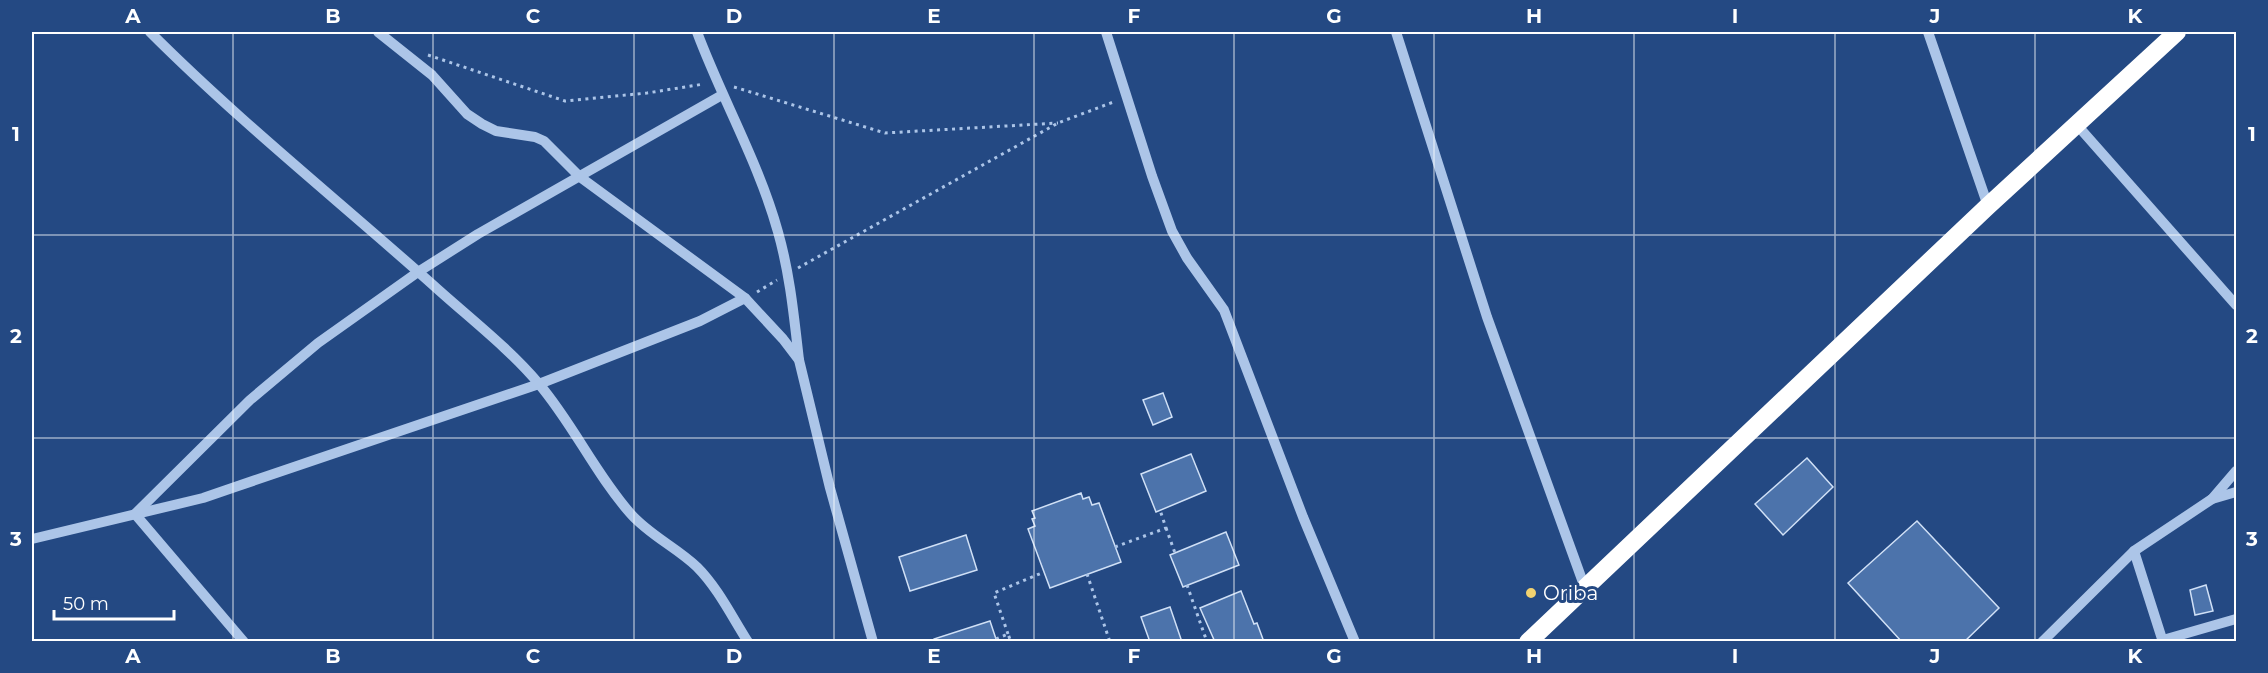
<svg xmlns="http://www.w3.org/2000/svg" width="2268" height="673" font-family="Montserrat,sans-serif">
	<rect width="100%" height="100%" fill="#244983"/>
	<g fill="#4c73ab" stroke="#d0e0f6" stroke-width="1.5">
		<path d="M1163 393 1172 417 1153 425 1143 400Z"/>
		<path d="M1191 454 1206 491 1156 512 1141 474Z"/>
		<path d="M1807 458 1833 487 1783 535 1755 504Z"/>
		<path d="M1081 493 1083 499 1089 497 1092 505 1099 503 1121 562 1050 588 1028 529 1035 526 1032 519 1035 518 1032 511Z"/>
		<path d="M1917 521 1999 608 1964 642H1902L1848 583Z"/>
		<path d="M1226 532 1239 565 1183 587 1170 555Z"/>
		<path d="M966 535 977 570 910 591 899 557Z"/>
		<path d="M2206 585 2213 611 2195 615 2190 590Z"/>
		<path d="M1241 591 1254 624 1257 623 1264 642H1215L1200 608Z"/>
		<path d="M1170 607 1182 642H1150L1141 617Z"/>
		<path d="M990 621 997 642H934V639Z"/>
	</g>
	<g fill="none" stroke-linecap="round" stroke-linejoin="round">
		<g stroke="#acc5e8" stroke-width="3" stroke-dasharray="3 4.5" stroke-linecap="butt">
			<path d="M428 55 565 101 647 93 704 84"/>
			<path d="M734 87 885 133 1058 123"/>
			<path d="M798 268 1058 123 1116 101"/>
			<path d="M757 292 777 280"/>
			<path d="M1166 528 1175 553"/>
			<path d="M1115 547 1166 528 1160 510"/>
			<path d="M1087 574 1110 642"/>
			<path d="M1187 585 1207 642"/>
			<path d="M1008 634 994 593 1044 572"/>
			<path d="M996 639 1008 634 1011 642"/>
		</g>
		<g stroke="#acc5e8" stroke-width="10">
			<path d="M150 32C240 122 339 201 433 285 467 316 510 349 539 384 573 424 595 473 630 513 649 535 676 547 697 567 718 588 732 617 748 642"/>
			<path d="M378 32 432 75 467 114 482 124 496 131 535 137 544 141 580 177 745 298 783 339 799 360 830 488 873 642"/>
			<path d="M697 32C722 99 759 163 778 232 790 274 794 317 799 360"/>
			<path d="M1106 32 1152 176 1172 231 1187 258 1224 310 1303 517 1355 642"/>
			<path d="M1396 32 1487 317 1585 588"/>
			<path d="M1928 32 1988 206"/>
			<path d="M2077 125 2236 305"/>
			<path d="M2212 499 2236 471"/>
			<path d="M32 539 203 498 235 487 539 384 700 321 745 298"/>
			<path d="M2134 551 2163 642"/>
			<path d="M2163 640 2236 619"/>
			<path d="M244 642 135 514 250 400 318 343 418 272 478 234 722 95"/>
			<path d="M2042 642 2134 551 2212 499 2236 492"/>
		</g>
		<path stroke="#fff" stroke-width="18" d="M1528 642 1988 206 2177 32"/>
	</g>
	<path fill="none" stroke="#fff" stroke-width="1.5" stroke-opacity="0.55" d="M233 32V642M433 32V642M634 32V642M834 32V642M1034 32V642M1234 32V642M1434 32V642M1634 32V642M1835 32V642M2035 32V642M32 235H2236M32 438H2236"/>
	<circle fill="#f2d270" stroke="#244983" stroke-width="2" cx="1531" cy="593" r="6"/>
	<g text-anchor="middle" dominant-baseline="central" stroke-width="6" stroke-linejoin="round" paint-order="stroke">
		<g font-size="20" fill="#fff" stroke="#244983" text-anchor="start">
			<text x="1543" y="593">Oriba</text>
		</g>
	</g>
	<rect width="2268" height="673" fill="none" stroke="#244983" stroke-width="66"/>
	<path d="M54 610v9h120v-9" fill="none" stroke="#ffffff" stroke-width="3"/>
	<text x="63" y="610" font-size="18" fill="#ffffff" stroke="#244983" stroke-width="4.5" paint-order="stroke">50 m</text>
	<rect x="33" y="33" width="2202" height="607" fill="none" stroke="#fff" stroke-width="2"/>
	<g font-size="20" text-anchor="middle" font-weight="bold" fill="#fff">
		<text x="133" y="23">A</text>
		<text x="333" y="23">B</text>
		<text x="533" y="23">C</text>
		<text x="734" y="23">D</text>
		<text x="934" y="23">E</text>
		<text x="1134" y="23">F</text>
		<text x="1334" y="23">G</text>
		<text x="1534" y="23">H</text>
		<text x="1735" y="23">I</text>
		<text x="1935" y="23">J</text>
		<text x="2135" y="23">K</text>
		<text x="16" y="141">1</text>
		<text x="2252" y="141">1</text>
		<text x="16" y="343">2</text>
		<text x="2252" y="343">2</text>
		<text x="16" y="546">3</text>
		<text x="2252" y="546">3</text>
		<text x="133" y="663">A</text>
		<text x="333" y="663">B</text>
		<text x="533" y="663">C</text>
		<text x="734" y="663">D</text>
		<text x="934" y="663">E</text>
		<text x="1134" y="663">F</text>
		<text x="1334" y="663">G</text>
		<text x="1534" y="663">H</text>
		<text x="1735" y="663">I</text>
		<text x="1935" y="663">J</text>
		<text x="2135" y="663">K</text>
	</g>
</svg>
